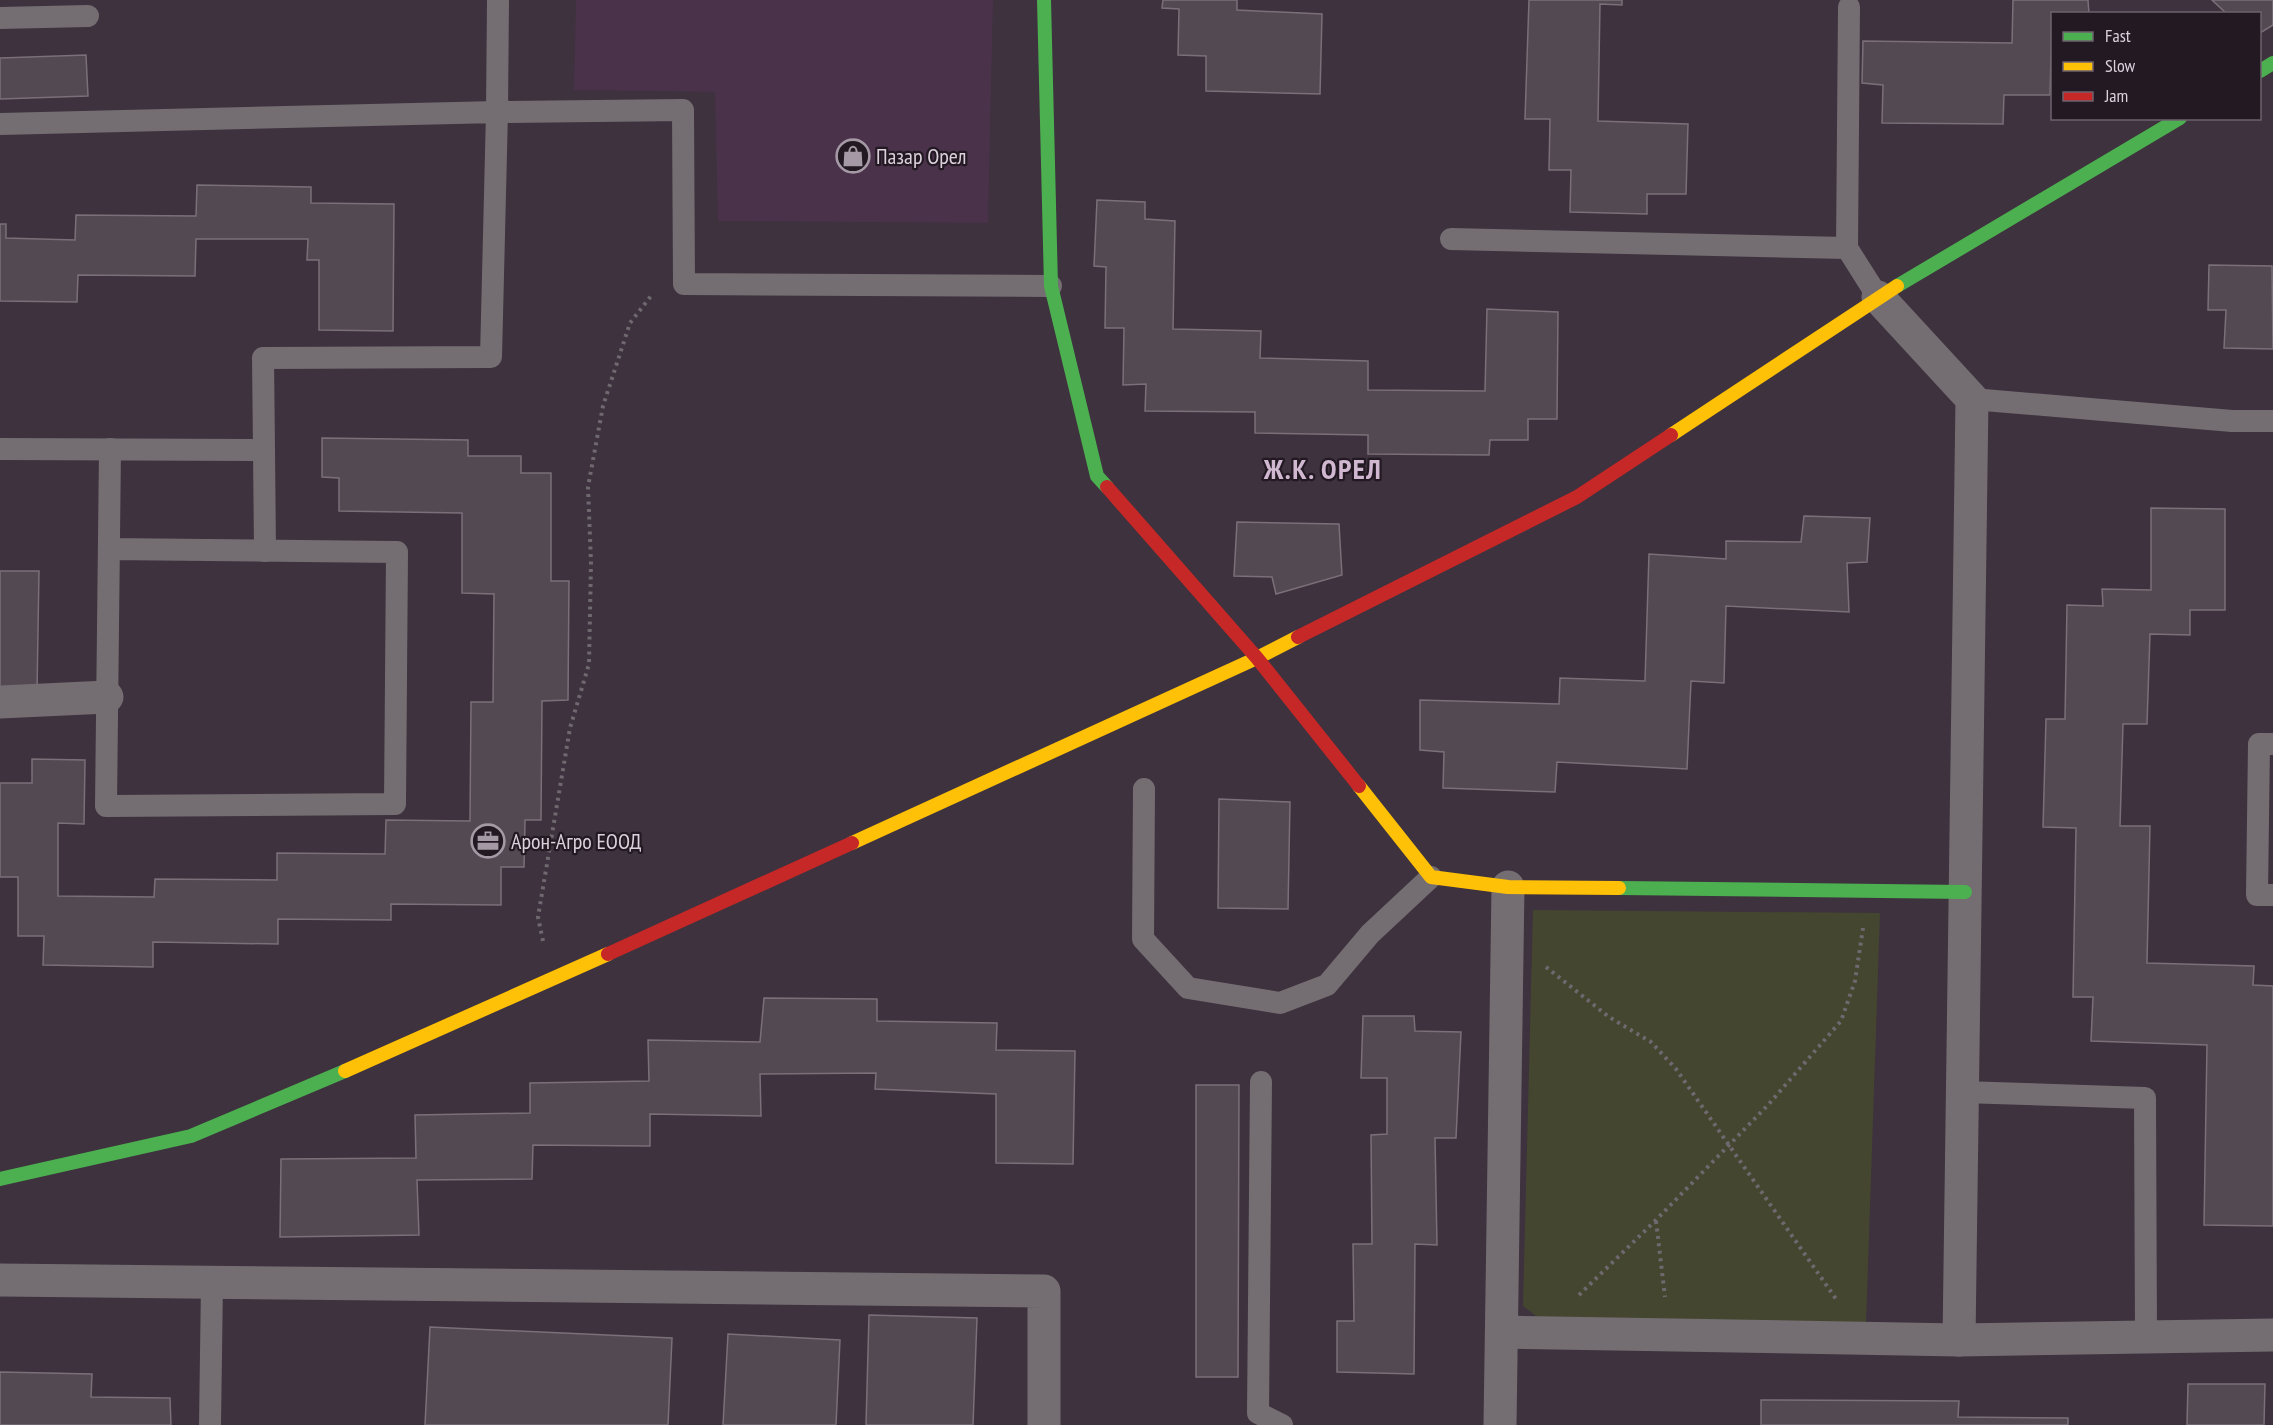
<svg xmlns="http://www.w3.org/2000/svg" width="2273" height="1425" font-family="'PT Sans Narrow',sans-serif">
	<rect width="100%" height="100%" fill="#3d323d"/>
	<path fill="#49324a" d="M576 0H993L988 223 718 221 715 92 574 90Z"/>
	<path fill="#454630" d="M1533 910 1880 913 1866 1324 1540 1319 1523 1306Z"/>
	<g fill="#534952" stroke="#7b7079" stroke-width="1.5">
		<path d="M1163 0H1237V10L1322 14 1320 94 1206 91V56L1178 55 1179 9 1162 8Z"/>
		<path d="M1529 0H1622V5L1600 4 1598 121 1688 124 1686 194H1647V214L1570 212 1571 170H1549L1550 119H1525Z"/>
		<path d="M2013 0H2088L2089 14H2052L2050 95H2004L2003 124 1882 123 1883 85 1862 83 1863 41 2012 43Z"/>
		<path d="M2212 0H2273V25L2260 33V14H2227Z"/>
		<path d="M86 55 88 96 0 99V58Z"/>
		<path d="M197 185 311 187V203L394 204 393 331 319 330V260H307L308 239H196L195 276 78 275 77 302 0 301V224H6V238L75 240 76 215 196 216Z"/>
		<path d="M1097 200 1145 202V219L1175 221 1173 329 1261 331 1260 358 1368 361V390L1485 391 1487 309 1558 312 1557 419H1528V440H1490L1489 455 1368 454V435L1255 433V412L1145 411 1146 384 1123 385 1124 328H1105L1106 267 1094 266Z"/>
		<path d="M2209 265 2272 266 2273 349 2224 348 2226 310H2208Z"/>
		<path d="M322 438 468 440V456H521V473H551V581H569L568 700 542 701 541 820H525L524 867H501V905L391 904V920L278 919V944L153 942V967L43 965 44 936H18V877H0V783H32V759L85 760 84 824 58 823V896L154 897 155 879 277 880V853L385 854 386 820 470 821 471 702H493L494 594 462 593V513L339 511V478L322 477Z"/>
		<path d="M2151 508 2225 509V610H2190V635L2150 634 2147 724H2123L2120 826H2150L2147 963 2254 966 2253 985 2273 986V1226L2204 1225 2207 1045 2091 1041 2093 997H2073L2076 828 2043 827 2046 719H2065L2067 605 2103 606 2102 589 2151 590Z"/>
		<path d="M1804 516 1870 518 1867 562 1847 563 1849 612 1726 606 1724 683 1691 681 1687 769 1557 762 1555 792 1443 788 1444 752 1420 750V700L1559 704 1560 678 1645 681 1649 554 1726 559V541L1801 542Z"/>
		<path d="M1237 522 1339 524 1342 575 1276 594 1272 577 1234 576Z"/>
		<path d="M0 571H39L37 692 0 691Z"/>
		<path d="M1219 799 1290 802 1288 909 1218 908Z"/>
		<path d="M764 998 877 999V1021L997 1023 996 1050 1075 1051 1073 1164 996 1163V1094L875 1089 876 1073 760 1074 761 1116 650 1114V1146L533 1145 532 1179 417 1180 419 1235 280 1237 281 1159 416 1158 415 1115 530 1113V1083L649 1081 648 1040 760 1042Z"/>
		<path d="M1363 1016H1414L1415 1031 1461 1032 1456 1138H1435L1437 1245 1415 1244 1414 1374 1337 1372V1321H1354L1353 1244H1372L1371 1135 1387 1134V1078H1361Z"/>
		<path d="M1196 1085H1239L1238 1377H1196Z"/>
		<path d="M869 1315 977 1318 973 1425H866Z"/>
		<path d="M430 1327 672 1338 668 1425H425Z"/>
		<path d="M728 1334 840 1340 836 1425H723Z"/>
		<path d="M0 1372 92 1374 91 1397 170 1398 171 1425H0Z"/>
		<path d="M2188 1384H2265L2264 1425H2187Z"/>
		<path d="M1761 1400 1959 1401 1958 1417 2068 1418V1425H1761Z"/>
	</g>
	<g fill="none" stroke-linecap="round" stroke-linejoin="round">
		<g stroke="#6f696f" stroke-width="4" stroke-dasharray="3 4.5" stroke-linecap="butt">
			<path d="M543 941 538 917 570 728 589 664 591 562 588 487 603 406 630 323 651 296 654 295"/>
			<path d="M1546 967 1609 1017 1651 1042 1676 1069 1836 1299"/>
			<path d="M1656 1221 1665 1297"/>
			<path d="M1579 1295 1656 1220 1768 1105 1841 1021 1855 981 1863 928"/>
		</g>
		<g stroke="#746e73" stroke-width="22">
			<path d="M498 0 497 112 683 110 684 284 1051 286"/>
			<path d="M1849 7 1847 248 1878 297"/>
			<path d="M0 18 88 16"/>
			<path d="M0 124 497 112 491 357 263 358 264 450 0 449"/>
			<path d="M1451 239 1847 248"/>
			<path d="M1972 399 2232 421H2273"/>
			<path d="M264 450 265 551"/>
			<path d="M109 549 397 552 395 804 106 806C107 687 108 568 110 449"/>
			<path d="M2273 744H2259L2257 895H2273"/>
			<path d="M1144 789 1143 939 1188 988 1280 1003 1327 985 1370 934 1431 877"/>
			<path d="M1261 1082 1258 1413 1282 1425"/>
			<path d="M1962 1092 2145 1098 2146 1337"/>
			<path d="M210 1425 212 1282"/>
		</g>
		<g stroke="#746e73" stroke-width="33">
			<path d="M1878 297 1972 399 1959 1340"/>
			<path d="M0 702 107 697"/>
			<path d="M0 1280 1044 1291V1425"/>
			<path d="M1502 1332 1959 1340 2273 1335"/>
			<path d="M1500 1425 1508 887"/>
		</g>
		<g stroke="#4caf50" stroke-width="14">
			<path d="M1044 0 1051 286 1097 476 1107 487"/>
			<path d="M2260 71 2273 63"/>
			<path d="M1897 286 2180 118"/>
			<path d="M1619 888 1965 892"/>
			<path d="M0 1179 191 1136 345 1071"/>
		</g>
		<g stroke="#ffc107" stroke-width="14">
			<path d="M1671 435 1897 286"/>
			<path d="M1359 786 1431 877 1508 887 1619 888"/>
			<path d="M852 843 1257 658 1298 637"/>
			<path d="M345 1071 608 954"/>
		</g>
		<g stroke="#c62828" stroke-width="14">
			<path d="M1107 487 1257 658 1359 786"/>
			<path d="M1298 637 1577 497 1671 435"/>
			<path d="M608 954 852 843"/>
		</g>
	</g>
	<defs>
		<symbol id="shop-ring" viewBox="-11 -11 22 22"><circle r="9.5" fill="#221922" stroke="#a599a5" stroke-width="1.5"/><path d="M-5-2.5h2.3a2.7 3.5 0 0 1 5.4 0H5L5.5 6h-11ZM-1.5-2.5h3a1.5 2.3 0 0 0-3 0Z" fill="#a599a5"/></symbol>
		<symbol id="office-ring" viewBox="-11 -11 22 22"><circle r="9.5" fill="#221922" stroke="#a599a5" stroke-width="1.5"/><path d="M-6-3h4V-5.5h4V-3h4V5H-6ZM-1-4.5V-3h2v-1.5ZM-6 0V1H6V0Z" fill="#a599a5"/></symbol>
	</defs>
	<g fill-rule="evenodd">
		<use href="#shop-ring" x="834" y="137" width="38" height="38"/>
		<use href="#office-ring" x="469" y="822" width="38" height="38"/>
	</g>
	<g text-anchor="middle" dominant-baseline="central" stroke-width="4.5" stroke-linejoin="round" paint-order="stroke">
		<g font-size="22" fill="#ddd0dd" stroke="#221922" text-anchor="start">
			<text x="876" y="156">Пазар Орел</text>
			<text x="511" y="841">Арон-Агро ЕООД</text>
		</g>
		<g font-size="28" font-weight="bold" letter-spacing="1.5" fill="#d1b8d1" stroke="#221922">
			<text x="1323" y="468">Ж.К. ОРЕЛ</text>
		</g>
	</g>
	<rect x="2051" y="12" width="210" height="108" fill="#221922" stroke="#6d626d" stroke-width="1.5"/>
	<rect x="2063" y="32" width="30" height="9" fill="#4caf50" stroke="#6d626d" stroke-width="1.5"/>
	<text x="2105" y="42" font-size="18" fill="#ddd0dd">Fast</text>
	<rect x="2063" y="62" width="30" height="9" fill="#ffc107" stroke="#6d626d" stroke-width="1.5"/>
	<text x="2105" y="72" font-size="18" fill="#ddd0dd">Slow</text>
	<rect x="2063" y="92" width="30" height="9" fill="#c62828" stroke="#6d626d" stroke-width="1.5"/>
	<text x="2105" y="102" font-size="18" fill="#ddd0dd">Jam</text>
</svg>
